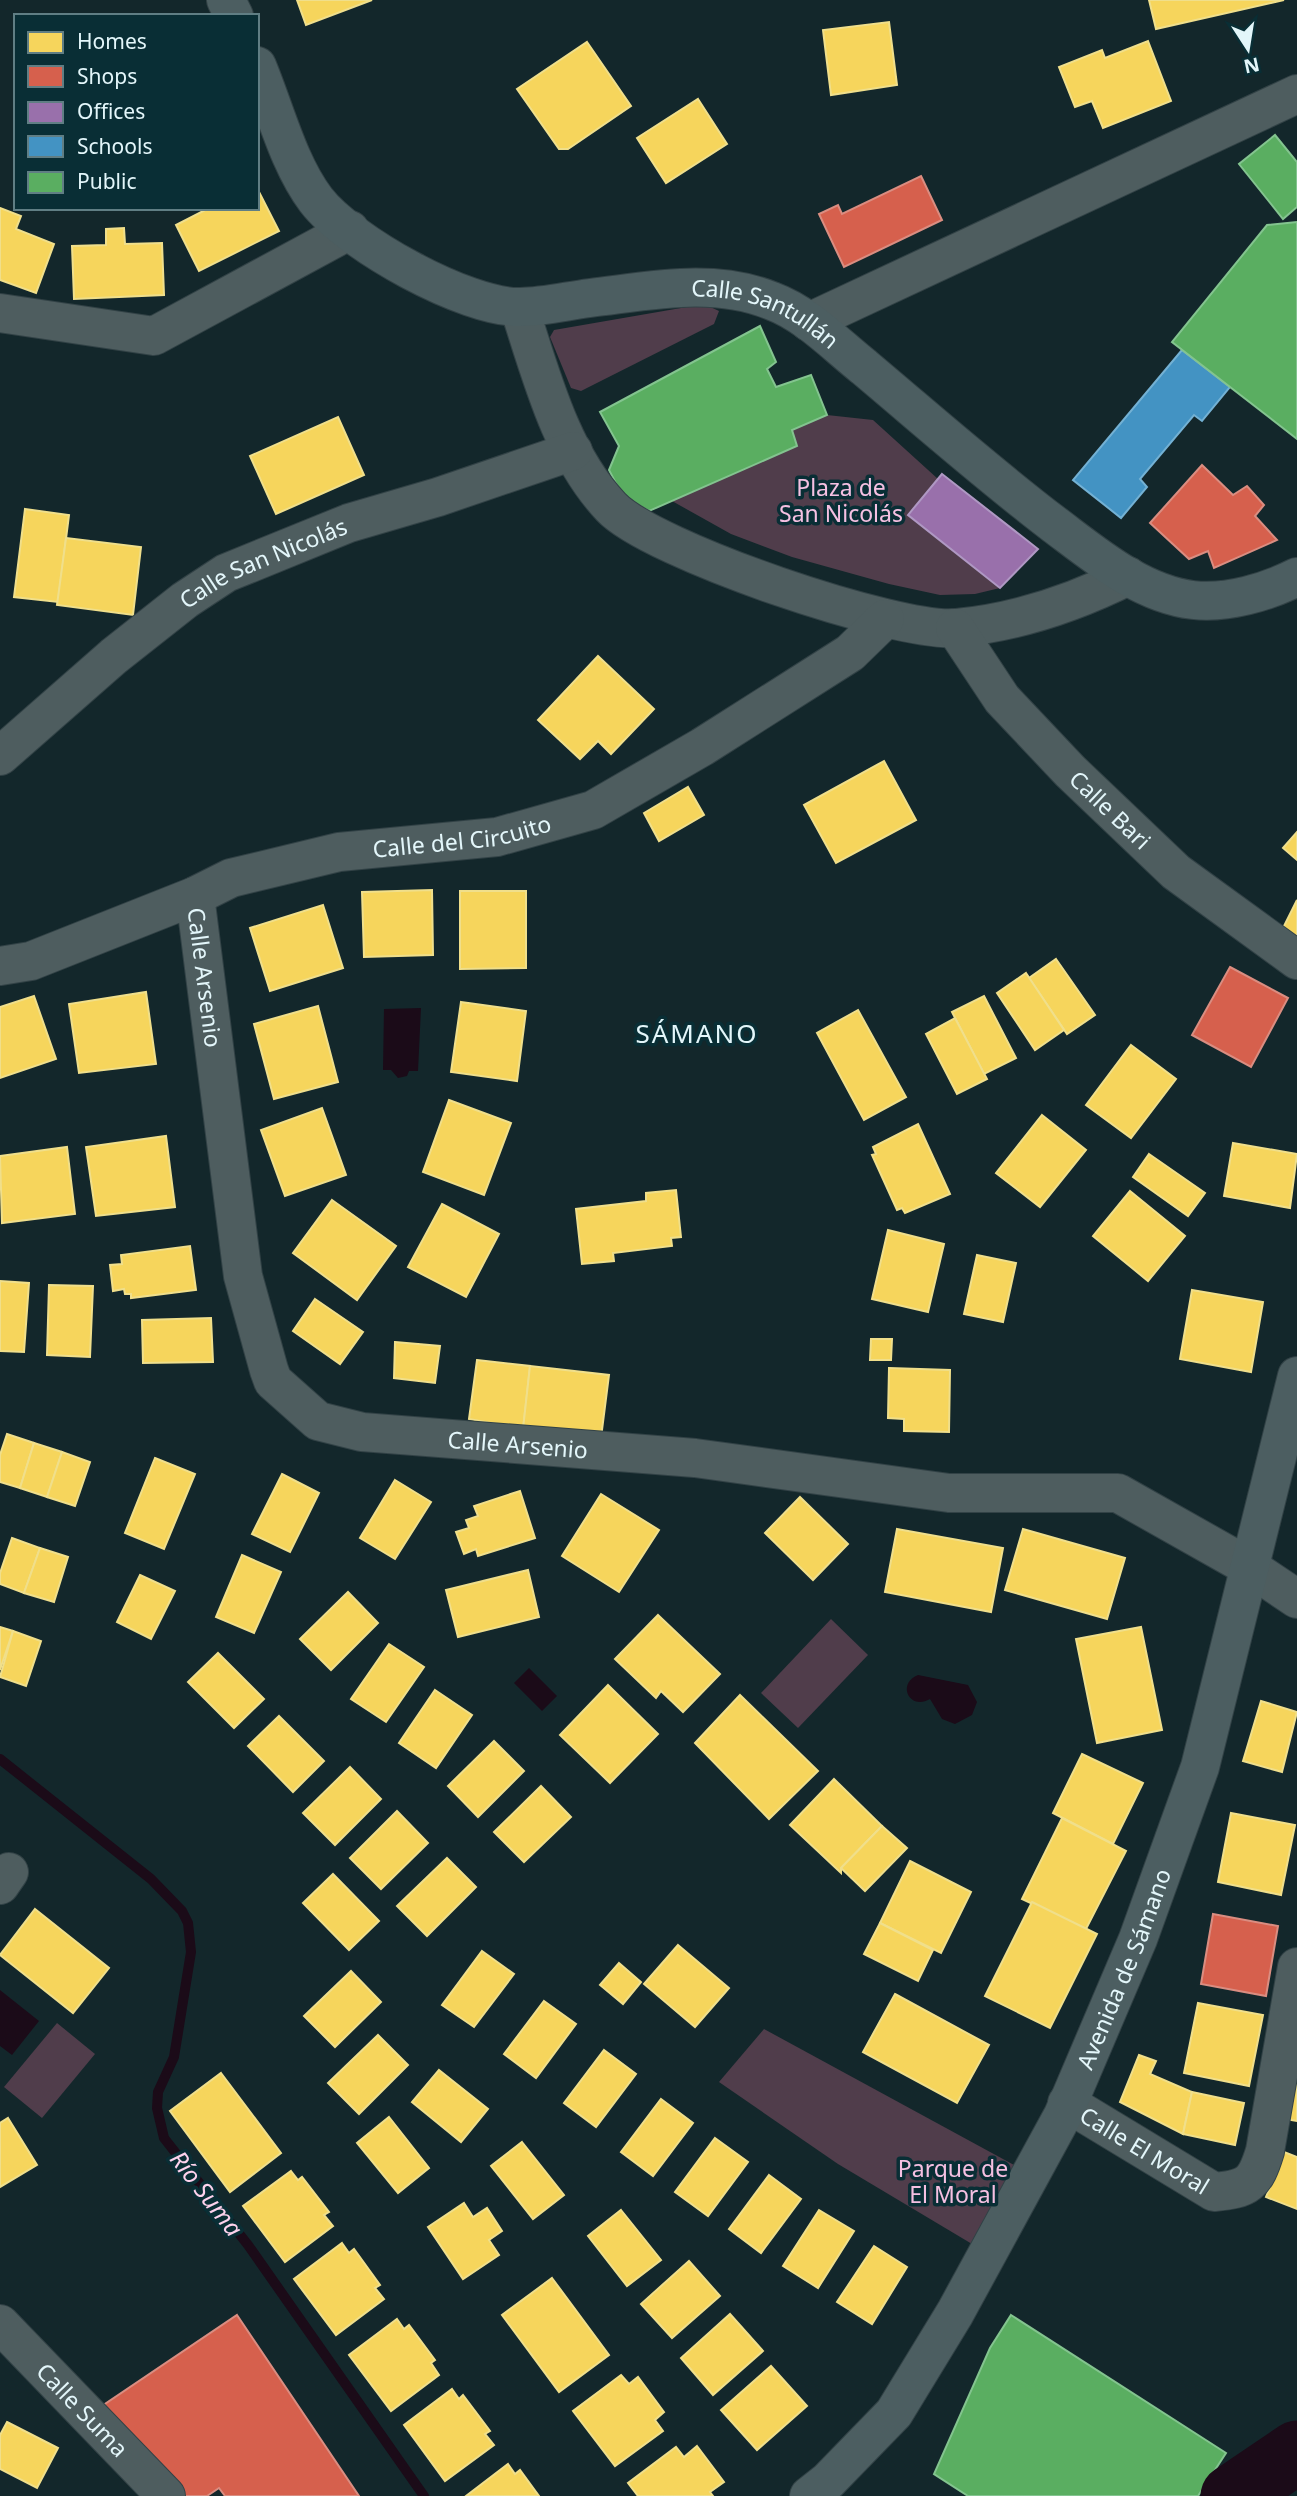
<svg xmlns="http://www.w3.org/2000/svg" width="1297" height="2496" font-family="'Noto Sans',sans-serif">
	<rect width="100%" height="100%" fill="#13272b"/>
	<g fill="#503d4b">
		<path d="M704 304 719 311 714 324 581 391 571 388 550 337 554 330Z"/>
		<path d="M827 415 873 420 938 479 909 516 1000 588 975 594 940 595 889 584 792 557 731 534 672 501 797 446 792 430Z"/>
		<path d="M831 1619 868 1655 798 1728 761 1693Z"/>
		<path d="M57 2023 95 2054 42 2118 4 2087Z"/>
		<path d="M764 2029 1014 2165 972 2244 838 2164 719 2082Z"/>
	</g>
	<g fill="#1b0b18">
		<path d="M421 1008 418 1071H409L407 1076 398 1078 391 1070H383L384 1009Z"/>
		<path d="M529 1668 557 1696 542 1711 514 1683Z"/>
		<path d="M918 1675 968 1685 977 1702 972 1715 955 1724 942 1719 930 1699C910 1711 896 1684 918 1675Z"/>
		<path d="M0 1990 39 2021 12 2055 0 2046Z"/>
	</g>
	<g fill="#f6d55c" stroke="#f0df8b" stroke-width="2">
		<path d="M297 0H372L306 25Z"/>
		<path d="M1149 0H1284L1156 29Z"/>
		<path d="M889 22 897 85 831 95 823 30Z"/>
		<path d="M1148 41 1171 101 1103 128 1092 101 1075 107 1059 67 1102 50 1105 58Z"/>
		<path d="M587 42 631 106 568 149H559L517 89Z"/>
		<path d="M698 99 727 144 666 183 637 138Z"/>
		<path d="M257 188 279 231 199 271 176 225 209 208H257Z"/>
		<path d="M0 208 21 216 16 229 54 244 36 293 0 280Z"/>
		<path d="M124 228 125 244 162 243 164 295 74 299 72 246 106 245V229Z"/>
		<path d="M338 417 364 475 276 514 250 456Z"/>
		<path d="M25 509 69 515 58 602 14 597Z"/>
		<path d="M66 538 141 547 133 615 57 605Z"/>
		<path d="M598 656 654 709 611 754 598 741 580 759 538 720Z"/>
		<path d="M884 761 916 820 836 863 804 805Z"/>
		<path d="M688 787 704 815 659 841 644 813Z"/>
		<path d="M1297 832V860L1283 848Z"/>
		<path d="M432 890 433 955 364 957 362 892Z"/>
		<path d="M460 891H526V968L460 969Z"/>
		<path d="M1297 900V944L1280 934Z"/>
		<path d="M323 905 343 968 270 991 250 928Z"/>
		<path d="M1056 959 1095 1015 1067 1034 1029 978Z"/>
		<path d="M1026 973 1064 1030 1035 1050 997 993Z"/>
		<path d="M146 992 156 1064 79 1073 69 1004Z"/>
		<path d="M34 996 56 1059 0 1078V1007Z"/>
		<path d="M984 996 1016 1058 984 1074 952 1012Z"/>
		<path d="M461 1002 526 1011 517 1081 451 1072Z"/>
		<path d="M318 1006 338 1082 274 1099 254 1024Z"/>
		<path d="M858 1010 906 1097 864 1120 817 1033Z"/>
		<path d="M955 1018 987 1079 957 1094 926 1034Z"/>
		<path d="M1131 1045 1176 1079 1131 1138 1086 1105Z"/>
		<path d="M449 1100 511 1123 484 1195 423 1172Z"/>
		<path d="M322 1108 346 1175 285 1196 261 1130Z"/>
		<path d="M1042 1115 1086 1150 1040 1207 996 1173Z"/>
		<path d="M918 1124 950 1194 905 1213 902 1208 897 1210 872 1155 876 1154 873 1147Z"/>
		<path d="M166 1136 175 1207 96 1216 86 1147Z"/>
		<path d="M1233 1143 1297 1154 1290 1208 1224 1196Z"/>
		<path d="M67 1147 75 1214 2 1223 0 1156Z"/>
		<path d="M1149 1154 1205 1193 1188 1216 1133 1177Z"/>
		<path d="M676 1190 681 1237 671 1238 672 1246 613 1253 614 1261 582 1264 576 1209 646 1201V1193Z"/>
		<path d="M1130 1191 1185 1236 1148 1281 1093 1236Z"/>
		<path d="M332 1200 396 1246 357 1300 293 1253Z"/>
		<path d="M442 1204 499 1234 466 1297 408 1267Z"/>
		<path d="M888 1230 944 1244 928 1312 872 1299Z"/>
		<path d="M190 1246 196 1290 131 1298V1294H125L124 1289 113 1291 110 1265 122 1264 121 1255Z"/>
		<path d="M977 1255 1016 1263 1003 1322 964 1314Z"/>
		<path d="M0 1281 29 1283 24 1352 0 1351Z"/>
		<path d="M49 1285 93 1286 90 1357 47 1355Z"/>
		<path d="M1192 1290 1263 1302 1251 1372 1180 1359Z"/>
		<path d="M315 1299 363 1332 340 1364 293 1331Z"/>
		<path d="M211 1318 213 1362 143 1363 142 1320Z"/>
		<path d="M871 1339H892L891 1360H870Z"/>
		<path d="M395 1342 440 1346 435 1383 394 1378Z"/>
		<path d="M477 1360 530 1366 523 1429 469 1419Z"/>
		<path d="M530 1366 609 1375 601 1438 523 1429Z"/>
		<path d="M889 1368 950 1370 949 1432 904 1431V1419L888 1418Z"/>
		<path d="M7 1434 34 1443 20 1488 0 1482V1455Z"/>
		<path d="M34 1443 62 1452 47 1497 20 1488Z"/>
		<path d="M62 1452 90 1462 75 1506 47 1497Z"/>
		<path d="M155 1458 195 1474 164 1549 125 1533Z"/>
		<path d="M282 1474 319 1493 290 1552 252 1534Z"/>
		<path d="M395 1480 431 1502 395 1559 360 1538Z"/>
		<path d="M520 1491 535 1538 478 1556 476 1549 464 1554 456 1532 469 1528 466 1520 478 1516 474 1506Z"/>
		<path d="M601 1494 659 1530 619 1592 562 1556Z"/>
		<path d="M800 1497 848 1544 813 1580 765 1533Z"/>
		<path d="M897 1529 1003 1548 991 1612 885 1592Z"/>
		<path d="M1023 1529 1125 1558 1107 1619 1005 1590Z"/>
		<path d="M12 1538 40 1548 24 1593 0 1584V1573Z"/>
		<path d="M40 1548 68 1557 54 1602 24 1593Z"/>
		<path d="M242 1555 281 1572 254 1633 216 1617Z"/>
		<path d="M528 1570 539 1617 458 1637 446 1590Z"/>
		<path d="M140 1575 175 1591 151 1639 117 1622Z"/>
		<path d="M348 1592 378 1623 331 1670 300 1639Z"/>
		<path d="M658 1615 720 1674 683 1712 661 1691 656 1698 615 1659Z"/>
		<path d="M0 1627 13 1631 0 1670Z"/>
		<path d="M1141 1627 1162 1730 1097 1743 1076 1639Z"/>
		<path d="M13 1631 41 1641 26 1686 0 1677Z"/>
		<path d="M389 1644 424 1667 386 1722 351 1699Z"/>
		<path d="M218 1653 264 1699 234 1728 188 1682Z"/>
		<path d="M608 1685 658 1734 610 1783 560 1735Z"/>
		<path d="M435 1690 472 1715 436 1768 399 1743Z"/>
		<path d="M740 1695 818 1771 769 1819 695 1743Z"/>
		<path d="M1261 1701 1297 1712 1282 1772 1243 1761Z"/>
		<path d="M279 1716 324 1761 293 1792 248 1746Z"/>
		<path d="M494 1741 524 1771 478 1817 448 1786Z"/>
		<path d="M1082 1754 1143 1783 1113 1844 1053 1813Z"/>
		<path d="M350 1767 381 1799 335 1845 303 1813Z"/>
		<path d="M834 1779 882 1826 841 1868V1873L790 1825Z"/>
		<path d="M541 1786 571 1817 524 1862 494 1832Z"/>
		<path d="M397 1811 428 1843 381 1889 350 1858Z"/>
		<path d="M1231 1813 1295 1825 1281 1895 1218 1882Z"/>
		<path d="M1062 1818 1126 1851 1086 1929 1022 1899Z"/>
		<path d="M882 1826 907 1848 865 1891 841 1868Z"/>
		<path d="M447 1858 476 1887 427 1936 397 1906Z"/>
		<path d="M910 1861 971 1892 941 1953 880 1923Z"/>
		<path d="M333 1874 379 1921 349 1950 303 1903Z"/>
		<path d="M1032 1902 1097 1934 1050 2028 985 1996Z"/>
		<path d="M35 1909 109 1968 73 2013 0 1955Z"/>
		<path d="M880 1923 933 1950 918 1981 864 1954Z"/>
		<path d="M678 1945 729 1988 695 2027 644 1984Z"/>
		<path d="M482 1951 514 1974 474 2027 442 2005Z"/>
		<path d="M619 1963 641 1982 623 2004 600 1985Z"/>
		<path d="M351 1971 381 2002 335 2047 304 2016Z"/>
		<path d="M895 1994 989 2045 957 2103 863 2052Z"/>
		<path d="M544 2001 576 2024 536 2078 504 2054Z"/>
		<path d="M1198 2003 1263 2015 1249 2086 1184 2073Z"/>
		<path d="M378 2035 408 2065 359 2114 328 2083Z"/>
		<path d="M604 2050 636 2074 596 2127 564 2103Z"/>
		<path d="M1297 2054V2121L1285 2119Z"/>
		<path d="M1139 2055 1156 2061 1150 2074 1192 2092 1183 2134 1120 2102Z"/>
		<path d="M439 2070 488 2109 461 2142 412 2102Z"/>
		<path d="M221 2073 281 2153 230 2192 170 2111Z"/>
		<path d="M1192 2092 1244 2103 1235 2145 1183 2134Z"/>
		<path d="M661 2099 693 2123 653 2176 621 2152Z"/>
		<path d="M389 2117 429 2168 398 2193 357 2143Z"/>
		<path d="M8 2118 37 2165 0 2187V2123Z"/>
		<path d="M715 2138 748 2162 708 2216 675 2192Z"/>
		<path d="M522 2142 564 2195 533 2219 491 2166Z"/>
		<path d="M1284 2152 1297 2157V2209L1266 2197Z"/>
		<path d="M291 2171 298 2180 302 2177 329 2212 324 2215 333 2226 285 2262 243 2206Z"/>
		<path d="M769 2175 801 2199 761 2253 729 2229Z"/>
		<path d="M464 2203 473 2217 487 2208 502 2231 489 2240 499 2255 463 2279 428 2227Z"/>
		<path d="M621 2210 661 2260 627 2286 588 2236Z"/>
		<path d="M819 2210 854 2231 818 2288 783 2266Z"/>
		<path d="M342 2243 349 2253 354 2249 380 2285 375 2288 384 2299 336 2335 294 2279Z"/>
		<path d="M874 2246 907 2267 872 2324 837 2302Z"/>
		<path d="M689 2261 720 2296 672 2338 641 2304Z"/>
		<path d="M552 2278 609 2355 559 2392 502 2315Z"/>
		<path d="M730 2314 763 2351 713 2395 681 2358Z"/>
		<path d="M397 2319 404 2329 409 2325 435 2360 431 2363 439 2375 391 2411 349 2355Z"/>
		<path d="M771 2366 807 2406 757 2450 721 2410Z"/>
		<path d="M621 2375 629 2384 638 2377 664 2412 655 2420 663 2431 615 2466 573 2411Z"/>
		<path d="M452 2389 459 2399 463 2395 490 2431 485 2434 494 2445 445 2481 404 2425Z"/>
		<path d="M7 2422 58 2448 37 2488 0 2469V2435Z"/>
		<path d="M697 2446 724 2482 710 2492 713 2496H638L628 2483 676 2447 684 2457Z"/>
		<path d="M508 2464 515 2474 520 2470 539 2496H466Z"/>
	</g>
	<g fill="#d6604d" stroke="#da8d81" stroke-width="2">
		<path d="M921 176 942 220 844 267 819 214 838 205 842 214Z"/>
		<path d="M1202 465 1233 495 1247 486 1264 505 1255 516 1277 540 1214 568 1208 551 1189 559 1150 523Z"/>
		<path d="M1230 967 1288 998 1251 1067 1192 1035Z"/>
		<path d="M1213 1914 1278 1926 1266 1996 1201 1984Z"/>
		<path d="M237 2315 359 2496H225L219 2488 207 2496H177L99 2408Z"/>
	</g>
	<path fill="#9970ab" stroke="#af98c3" stroke-width="2" d="M942 474 1038 549 1000 588 908 515Z"/>
	<path fill="#4393c3" stroke="#73b1d4" stroke-width="2" d="M1182 350 1230 387 1202 421 1194 415 1140 479 1147 487 1121 518 1073 480Z"/>
	<g fill="#5aae61" stroke="#83c48f" stroke-width="2">
		<path d="M1275 135 1297 162V207L1283 219 1239 164Z"/>
		<path d="M1297 222V439L1172 342 1267 225Z"/>
		<path d="M760 326 776 362 767 369 776 387 811 375 827 415 792 430 797 446 649 511 623 497 609 470 619 446 600 412Z"/>
		<path d="M1011 2315 1226 2453 1198 2496H968L934 2474 990 2348Z"/>
	</g>
	<g fill="none" stroke-linecap="round" stroke-linejoin="round">
		<path stroke="#1b0b18" stroke-width="10" d="M0 1759 151 1879 182 1911 188 1923 191 1952 174 2057 158 2092 157 2108 164 2138 248 2245 424 2496"/>
		<path stroke="#1b0b18" stroke-width="63" d="M1232 2496 1297 2452"/>
		<defs>
			<g id="street">
				<path d="M519 307C541 375 561 454 611 507 651 550 899 634 957 628 1018 622 1074 603 1128 576"/>
				<path d="M0 313 154 336 350 230"/>
				<path d="M809 322 1297 94"/>
				<path id="s1" d="M955 628 1002 699 1070 771 1176 872 1297 960"/>
				<path id="s2" d="M0 756 114 656 185 600 226 573 349 523 438 497 573 451"/>
				<path id="s3" d="M195 896 243 1276 269 1370 273 1381 318 1421 362 1432 695 1458 949 1493H1118L1251 1568 1297 1599"/>
				<path id="s4" d="M0 966 31 961 195 896 231 878 339 852 497 837 593 810 702 747 850 653 885 619"/>
				<path d="M0 1885 9 1872"/>
				<path id="s5" d="M1067 2103 1214 2192C1248 2189 1255 2184 1265 2151L1297 1967"/>
				<path id="s6" d="M0 2324 166 2496"/>
			</g>
			<g id="secondary">
				<path d="M226 0 234 16"/>
				<path id="s7" d="M257 66C275 109 288 163 316 200 349 243 466 308 520 307 543 307 567 301 590 298 650 291 713 277 772 301 807 314 835 344 864 367 927 420 989 475 1055 525 1095 555 1141 594 1193 600 1227 604 1267 592 1297 577"/>
				<path id="s8" d="M809 2496 828 2481 894 2413 955 2313 1063 2115 1138 1939 1200 1767 1297 1376"/>
			</g>
		</defs>
		<use href="#street" stroke="#324246" stroke-width="40"/>
		<use href="#secondary" stroke="#324246" stroke-width="40"/>
		<use href="#street" stroke="#4e5d5f" stroke-width="38"/>
		<use href="#secondary" stroke="#4c5e61" stroke-width="38"/>
	</g>
	<g text-anchor="middle" dominant-baseline="central" stroke-width="7" stroke-linejoin="round" paint-order="stroke">
		<g font-size="23" fill="#e3f6fa" stroke="#092e35">
			<text stroke="none"><textPath href="#s7" startOffset="634">Calle Santullán</textPath></text>
			<text stroke="none"><textPath href="#s2" startOffset="329">Calle San Nicolás</textPath></text>
			<text stroke="none"><textPath href="#s1" startOffset="240">Calle Bari</textPath></text>
			<text stroke="none"><textPath href="#s4" startOffset="483">Calle del Circuito</textPath></text>
			<text stroke="none"><textPath href="#s3" startOffset="82">Calle Arsenio</textPath></text>
			<text stroke="none"><textPath href="#s3" startOffset="754">Calle Arsenio</textPath></text>
			<text stroke="none"><textPath href="#s8" startOffset="620">Avenida de Sámano</textPath></text>
			<text stroke="none"><textPath href="#s5" startOffset="91">Calle El Moral</textPath></text>
			<text stroke="none"><textPath href="#s6" startOffset="119">Calle Suma</textPath></text>
		</g>
		<g font-size="23" fill="#f5c0e2" stroke="#092e35">
			<text x="841" y="487">Plaza de<tspan x="841" dy="26">San Nicolás</tspan></text>
			<text x="953" y="2168">Parque de<tspan x="953" dy="26">El Moral</tspan></text>
		</g>
		<g font-size="24" font-style="italic" fill="#fdd2ed" stroke="#092e35">
			<text transform="translate(207 2193) rotate(52)">Río Suma</text>
		</g>
		<g font-size="26" letter-spacing="2" fill="#e3f6fa" stroke="#092e35">
			<text x="697" y="1033">SÁMANO</text>
		</g>
	</g>
	<rect x="14" y="14" width="245" height="196" fill="#092e35" stroke="#607e84" stroke-width="2"/>
	<rect x="28" y="32" width="35" height="21" fill="#f6d55c" stroke="#607e84" stroke-width="2"/>
	<text x="77" y="49" font-size="21" fill="#e3f6fa">Homes</text>
	<rect x="28" y="66" width="35" height="21" fill="#d6604d" stroke="#607e84" stroke-width="2"/>
	<text x="77" y="84" font-size="21" fill="#e3f6fa">Shops</text>
	<rect x="28" y="102" width="35" height="21" fill="#9970ab" stroke="#607e84" stroke-width="2"/>
	<text x="77" y="119" font-size="21" fill="#e3f6fa">Offices</text>
	<rect x="28" y="136" width="35" height="21" fill="#4393c3" stroke="#607e84" stroke-width="2"/>
	<text x="77" y="154" font-size="21" fill="#e3f6fa">Schools</text>
	<rect x="28" y="172" width="35" height="21" fill="#5aae61" stroke="#607e84" stroke-width="2"/>
	<text x="77" y="189" font-size="21" fill="#e3f6fa">Public</text>
	<g transform="translate(1248 49) rotate(168)" stroke="#092e35" stroke-width="5" paint-order="stroke">
	<path d="M0-5L12 26L0 18L-12 26Z" fill="#e3f6fa"/>
	<text y="-10" font-size="19" font-weight="bold" text-anchor="middle" fill="#e3f6fa">N</text>
	</g>
</svg>
